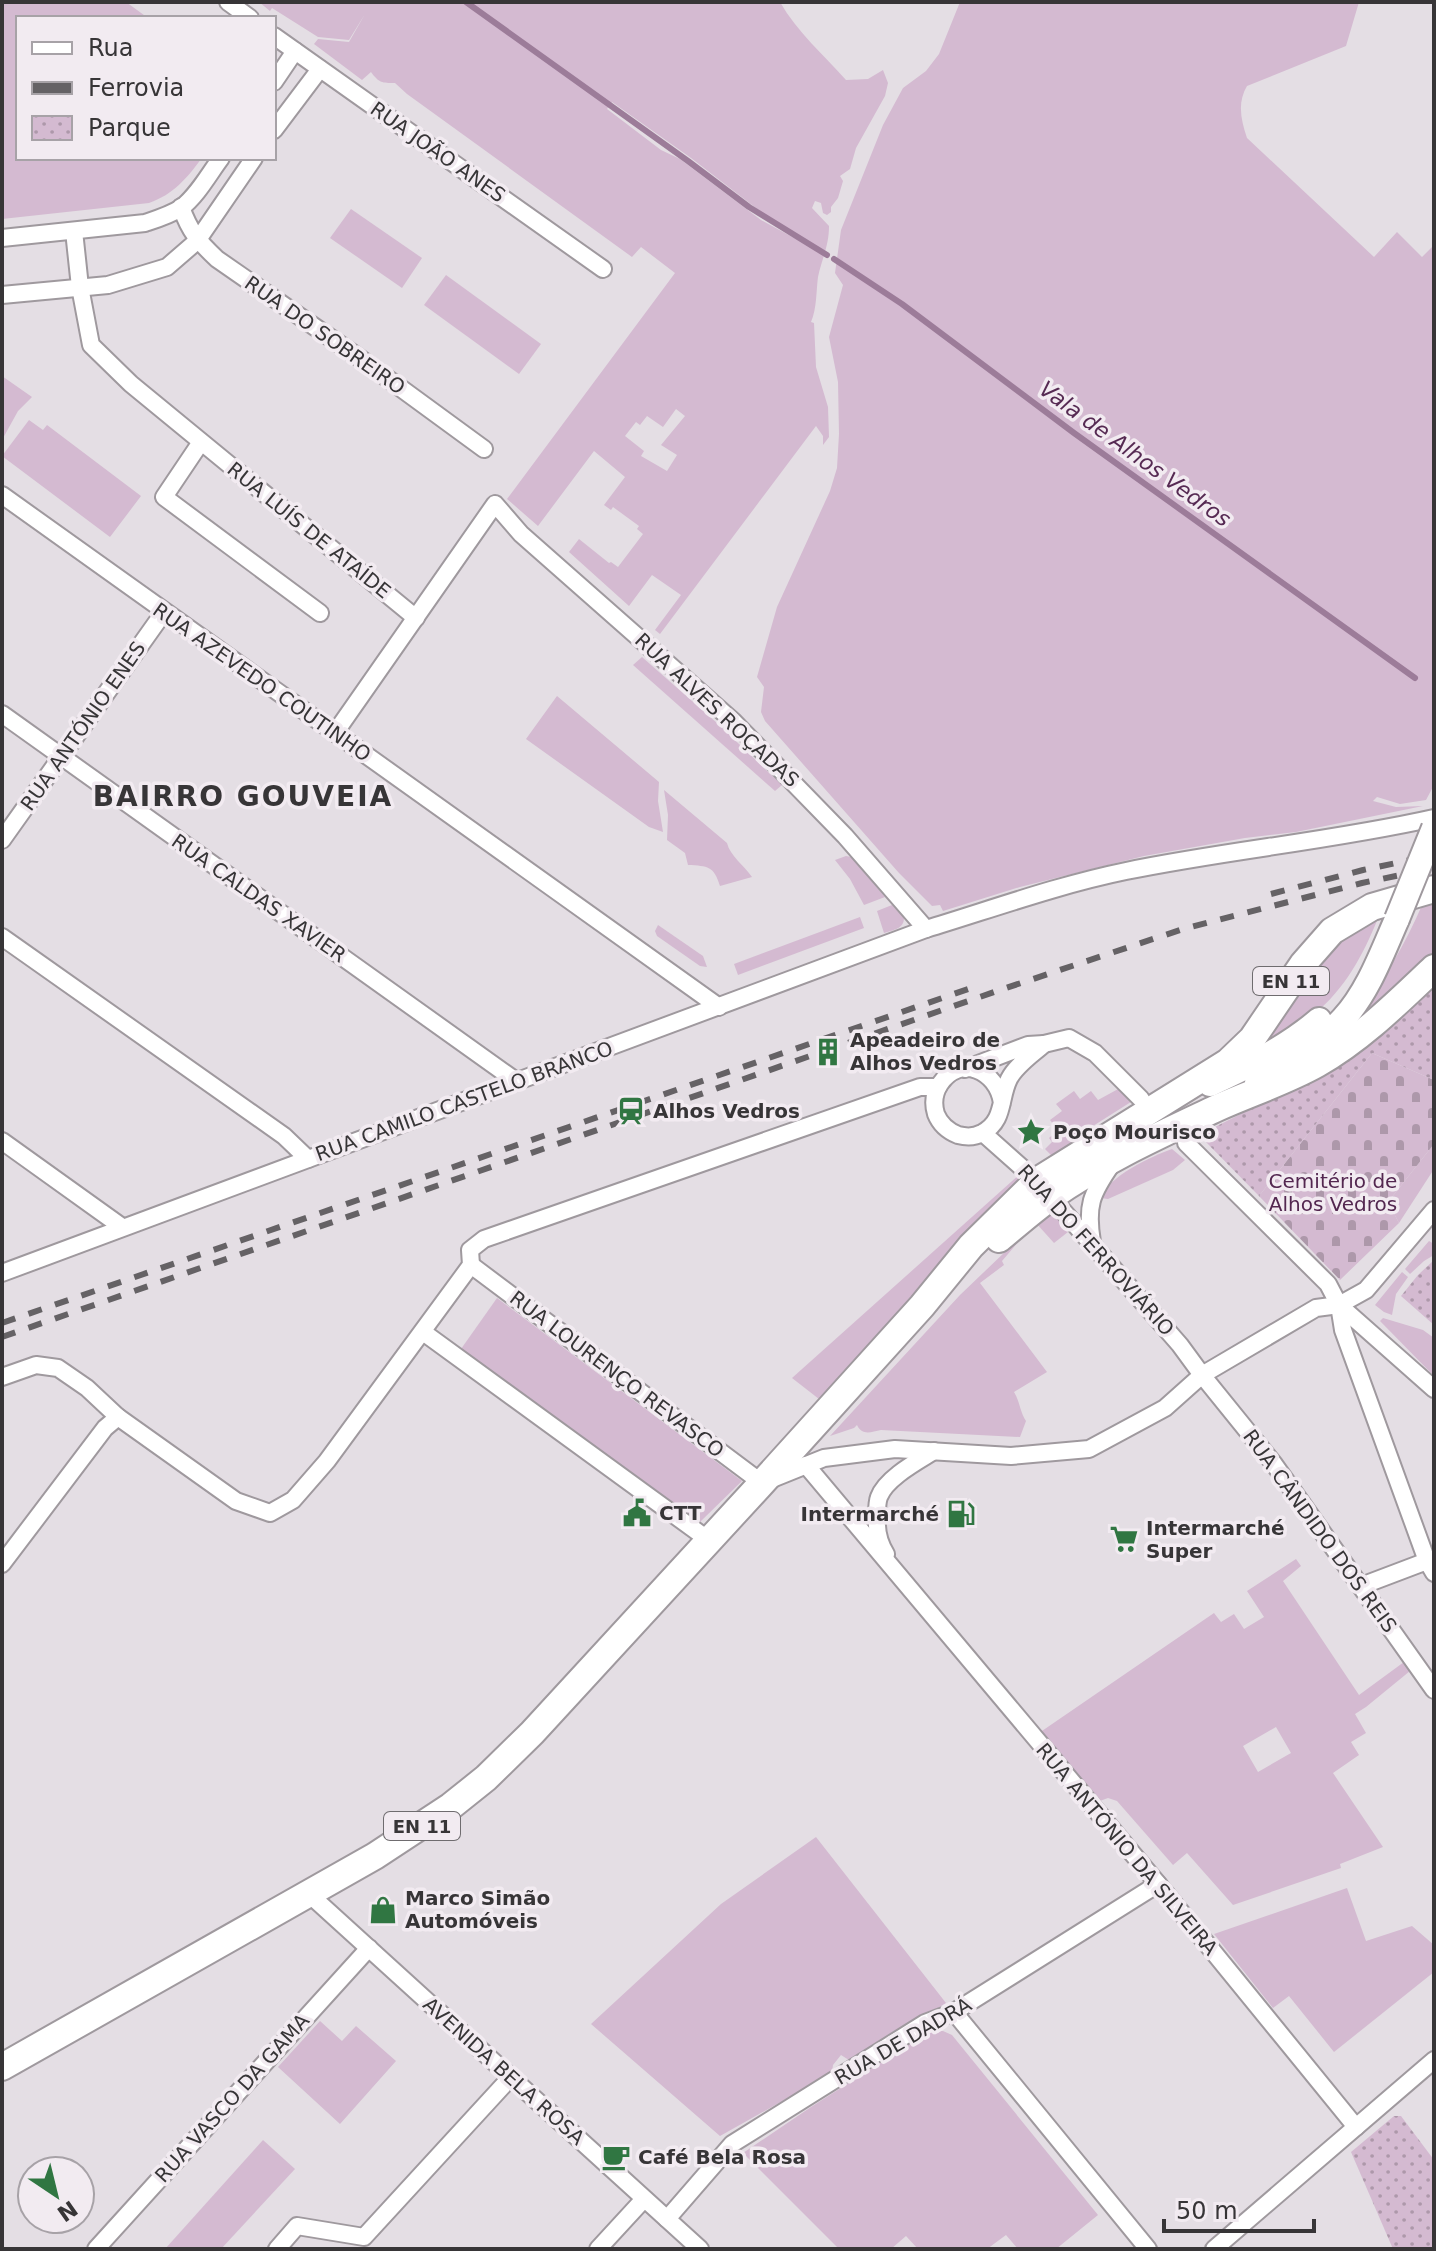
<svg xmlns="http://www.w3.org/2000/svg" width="1436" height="2251" font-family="'DejaVu Sans',sans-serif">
	<defs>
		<pattern id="cemetery-stones" width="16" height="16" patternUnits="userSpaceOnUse" patternTransform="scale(2)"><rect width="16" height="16" fill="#d4bad1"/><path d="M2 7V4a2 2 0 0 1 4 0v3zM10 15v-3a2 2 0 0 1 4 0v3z" fill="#ad98aa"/></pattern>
		<pattern id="park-dots" width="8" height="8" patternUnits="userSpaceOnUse" patternTransform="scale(2)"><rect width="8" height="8" fill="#d4bad1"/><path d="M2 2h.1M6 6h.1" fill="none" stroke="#ad98aa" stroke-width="1.8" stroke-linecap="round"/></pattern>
	</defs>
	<rect width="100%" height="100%" fill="#e4dee4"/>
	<g fill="#d4bad1" fill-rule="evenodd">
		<path d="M2 2H126L148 18H18V158H202C186 179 174 194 149 203L2 219Z"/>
		<path d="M259 2H780C797 32 824 55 846 80L868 79 883 70 888 83 885 96 856 148 850 169 840 176 843 181 838 198 831 207V212L827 215 823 213 821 203 815 201 812 208 829 226C829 246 822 258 818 277 816 292 817 308 811 322L814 323 816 367 828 407 829 437 823 445V436L816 426 660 634 655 630 681 595 652 575 629 606 569 552 579 539 609 563 611 562 618 567 643 534 637 529 639 526 613 507 611 510 604 505 625 477 594 451 538 526 507 499 675 273 641 247 632 257 407 94 395 83C382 83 379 83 371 72L362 80 314 44 318 39 349 42 365 14 349 40 318 37 272 8 270 11ZM612 102 691 158 796 239 761 220 680 159 661 150 607 109ZM676 409 685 416 661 445 677 455 667 471 641 456 644 451 625 436 636 422 640 425 647 416 663 427Z"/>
		<path d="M960 2H1359L1346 46 1247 86C1237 103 1241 120 1247 138L1374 257 1397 232 1422 257 1434 245V785L1426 800 1400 804 1377 797 1373 801 1396 807 1423 806 1296 832 1245 838 1144 856 1020 887 943 911 940 905 932 906 899 873 765 721 761 712 764 687 757 677 777 607 830 491 837 468 839 434 838 382 829 337 843 285 835 273 841 230 883 125 903 88 926 71 939 54Z"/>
		<path d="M351 209 422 258 402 288 330 238Z"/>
		<path d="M446 275 541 344 519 374 424 305Z"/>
		<path d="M2 376 32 397 18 411 2 440Z"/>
		<path d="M29 420 43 430 47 425 141 496 110 537 2 456Z"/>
		<path d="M642 657 717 723 782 785 775 791 633 665Z"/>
		<path d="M557 696 659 782 658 801 663 832 649 827 526 739Z"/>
		<path d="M664 790 727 843C730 856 744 865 752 877L720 886C714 866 708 866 688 865L685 853 667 840 668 815Z"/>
		<path d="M846 856 851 857 885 897 864 905 850 879 835 860Z"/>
		<path d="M1434 900V959L1337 1041C1373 998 1401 954 1423 903Z"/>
		<path d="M892 905 904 918C904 929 893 930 884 933L877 911Z"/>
		<path d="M1380 913C1366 949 1349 983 1320 1009 1304 1023 1285 1034 1268 1046L1263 1039 1319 956Z"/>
		<path d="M860 917 864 928 738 975 734 964Z"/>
		<path d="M658 925 703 956 707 967 700 966 657 936 655 931Z"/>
		<path d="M1120 1088 1134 1100 1093 1126 1056 1160 1045 1149 1052 1142 1049 1138 1058 1130 1050 1120 1062 1111 1056 1104 1074 1091 1080 1099 1091 1091 1098 1100Z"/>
		<path d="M1434 1144V1169L1399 1223 1388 1202Z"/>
		<path d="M1172 1149 1185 1160 1173 1170 1108 1199 1101 1198C1107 1177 1152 1156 1172 1149Z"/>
		<path d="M1020 1174V1180L819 1399 792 1378Z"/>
		<path d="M1051 1211 1068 1232 1054 1243 1036 1223Z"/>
		<path d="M1031 1227 1002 1261 1004 1265 980 1283 1047 1372 1014 1392C1020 1402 1020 1412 1026 1421L1020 1437 881 1430C871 1432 862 1436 857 1425L854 1428 830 1436 960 1295Z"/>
		<path d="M1429 1241 1434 1244V1255L1424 1261 1410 1274 1405 1269Z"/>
		<path d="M1402 1272 1408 1277 1396 1294 1392 1315 1384 1312 1375 1305Z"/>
		<path d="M497 1298 742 1481 700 1522 461 1349Z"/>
		<path d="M1383 1318 1423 1330 1434 1338V1376L1380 1321Z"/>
		<path d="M1296 1559 1301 1566 1283 1581 1359 1695 1404 1662 1410 1671 1366 1707 1355 1714 1366 1733 1351 1742 1359 1755 1333 1773 1383 1847 1340 1864 1341 1868 1233 1905 1187 1853 1173 1865 1117 1801 1108 1798 1097 1802 1039 1733 1214 1613 1221 1622 1234 1614 1244 1629 1264 1617 1247 1591ZM1276 1727 1291 1753 1258 1772 1243 1746Z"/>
		<path d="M816 1837 946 2003 852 2062 841 2055 833 2065 832 2073 720 2136 591 2024 721 1904Z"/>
		<path d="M1347 1888 1366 1941 1412 1926 1434 1945V1972L1334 2052 1289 1996 1273 2008 1214 1934Z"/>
		<path d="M320 2021 342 2041 356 2026 396 2061 340 2124 278 2067Z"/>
		<path d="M930 2031H943L952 2035 1098 2215 1056 2249H1018L1006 2235 987 2249H918L906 2236 891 2249H839L743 2153 811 2107Z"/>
		<path d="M263 2140 295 2169 221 2249H165Z"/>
	</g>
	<path fill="url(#cemetery-stones)" d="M1372 1053 1434 1080V1144L1388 1202 1399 1223 1340 1280 1259 1196Z"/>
	<g fill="url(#park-dots)">
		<path d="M1434 984V1080L1372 1053 1259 1196 1205 1141 1207 1131 1328 1070Z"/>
		<path d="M1434 1260V1325L1401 1296 1418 1275Z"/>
		<path d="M1394 2116H1401L1434 2160V2249H1393L1351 2152Z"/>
	</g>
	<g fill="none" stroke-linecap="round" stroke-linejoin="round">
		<g stroke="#9c7c99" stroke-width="6">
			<path d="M466 2 688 161 749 207 827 255"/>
			<path d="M834 259 902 304 1074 433 1415 678"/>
		</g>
		<defs>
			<g id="minor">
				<path d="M228 2 250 18"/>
				<path d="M274 36 603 269"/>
				<path d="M274 82 295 51"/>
				<path d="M274 130 320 69"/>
				<path d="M181 207C190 232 198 241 217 259L361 359 484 449"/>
				<path d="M74 231 80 287 91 345 131 384 416 618"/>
				<path d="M2 238 145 223C157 219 170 215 181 208 197 196 209 174 221 158"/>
				<path d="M2 295 108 285 167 267 197 241 254 158"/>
				<path d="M201 442 164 497 320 613"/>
				<path d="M2 495 719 1007"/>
				<path d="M2 714 516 1081"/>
				<path d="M335 733 495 504 521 534 733 721 845 836 926 929"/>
				<path d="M2 840 164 612"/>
				<path d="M2 937 284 1136 308 1159"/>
				<path d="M1044 1044 1069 1038 1095 1053 1141 1099"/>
				<path d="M965 1069 1028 1045 1044 1044C1033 1054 1016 1065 1009 1079 999 1099 1005 1121 982 1133 975 1137 966 1137 958 1135 948 1131 940 1124 936 1114 933 1104 934 1093 940 1084 960 1054 997 1070 1002 1103"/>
				<path d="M983 1133 1037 1181 1180 1345 1202 1375 1274 1464 1434 1690"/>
				<path d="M2 1141 122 1227"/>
				<path d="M1186 1143 1328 1284 1339 1305 1434 1389"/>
				<path d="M1092 1242C1086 1206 1091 1194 1112 1164"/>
				<path d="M471 1265 762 1483 824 1458 895 1449 1011 1456 1089 1449 1165 1408 1202 1375 1316 1308 1339 1305 1366 1290 1434 1210"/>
				<path d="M2 1273 926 929C992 909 1058 885 1126 871 1228 850 1332 841 1434 818"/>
				<path d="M1339 1305 1343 1330 1427 1561"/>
				<path d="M423 1332 710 1541"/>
				<path d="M2 1377 36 1365 58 1368 87 1388 118 1417 236 1501 270 1513 293 1500 327 1461 471 1265 470 1250 484 1239 920 1087H938"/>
				<path d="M806 1465 1158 1884 1356 2127"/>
				<path d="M886 1554C879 1543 876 1529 877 1516 877 1511 877 1502 879 1497 886 1478 918 1461 934 1451"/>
				<path d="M2 1564 105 1428 118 1417"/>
				<path d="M1361 1586 1427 1561 1434 1573"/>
				<path d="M308 1893 700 2249"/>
				<path d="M954 2012 1148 2249"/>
				<path d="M667 2219 732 2144 925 2023 954 2012 1158 1884"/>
				<path d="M96 2249 369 1948"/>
				<path d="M277 2249 297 2226 364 2237 511 2077"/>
				<path d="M598 2249 644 2199"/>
				<path d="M1214 2249 1434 2060"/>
			</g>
			<g id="secondary">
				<path d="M1257 1083C1287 1064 1318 1046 1343 1019 1368 992 1382 953 1397 919"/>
				<path d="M1210 1084C1249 1066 1286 1048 1319 1020"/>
			</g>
			<g id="primary">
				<path d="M999 1239C1016 1225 1033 1210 1051 1197 1102 1161 1160 1135 1217 1108 1250 1093 1285 1082 1317 1064 1361 1039 1397 1003 1434 968"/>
				<path d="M2 2067 375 1856 451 1806 486 1778 532 1733 762 1483 922 1306 971 1246 1037 1181 1228 1062 1252 1039 1303 964 1332 931 1372 907 1434 889"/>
			</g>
		</defs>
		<use href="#minor" stroke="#9f999e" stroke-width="20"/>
		<use href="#secondary" stroke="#9f999e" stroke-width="28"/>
		<use href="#primary" stroke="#9f999e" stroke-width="30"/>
		<use href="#minor" stroke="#fff" stroke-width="16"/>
		<use href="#secondary" stroke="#fff" stroke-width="24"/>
		<use href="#primary" stroke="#fff" stroke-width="26"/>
		<g stroke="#656265" stroke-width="6" stroke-dasharray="14 14" stroke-linecap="butt">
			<path d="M1271 894 1363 870 1434 855"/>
			<path d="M2 1323 977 986"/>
			<path d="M2 1337 997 991 1183 929 1362 883 1434 868"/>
		</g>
		<defs>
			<path id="secondary-bridge" d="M1397 919 1434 828"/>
		</defs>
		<use href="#secondary-bridge" stroke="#9f999e" stroke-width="28" stroke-linecap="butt"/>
		<use href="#secondary-bridge" stroke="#fff" stroke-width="24"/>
	</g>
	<defs>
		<symbol id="building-bare" viewBox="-9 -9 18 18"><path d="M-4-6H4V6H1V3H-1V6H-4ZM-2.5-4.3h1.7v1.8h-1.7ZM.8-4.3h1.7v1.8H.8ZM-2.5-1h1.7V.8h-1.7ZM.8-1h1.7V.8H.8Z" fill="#307642" stroke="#f2ebf1" stroke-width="2.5" paint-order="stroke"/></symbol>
		<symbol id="station-bare" viewBox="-9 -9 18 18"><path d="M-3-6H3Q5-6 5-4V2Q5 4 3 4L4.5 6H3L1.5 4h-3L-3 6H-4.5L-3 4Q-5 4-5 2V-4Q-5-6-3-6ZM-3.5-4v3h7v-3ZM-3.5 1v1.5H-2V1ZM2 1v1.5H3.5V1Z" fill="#307642" stroke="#f2ebf1" stroke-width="2.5" paint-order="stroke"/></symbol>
		<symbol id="sight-bare" viewBox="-9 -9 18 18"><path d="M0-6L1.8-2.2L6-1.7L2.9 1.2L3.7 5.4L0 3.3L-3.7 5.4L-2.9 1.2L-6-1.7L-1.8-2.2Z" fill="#307642" stroke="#f2ebf1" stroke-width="2.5" paint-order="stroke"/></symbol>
		<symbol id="civic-bare" viewBox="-9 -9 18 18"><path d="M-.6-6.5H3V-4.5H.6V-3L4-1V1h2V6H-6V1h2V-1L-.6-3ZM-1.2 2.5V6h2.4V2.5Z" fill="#307642" stroke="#f2ebf1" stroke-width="2.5" paint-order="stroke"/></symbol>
		<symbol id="fuel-bare" viewBox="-9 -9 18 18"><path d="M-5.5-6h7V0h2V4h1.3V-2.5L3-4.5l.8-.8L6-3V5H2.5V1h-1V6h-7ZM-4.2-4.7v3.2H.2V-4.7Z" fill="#307642" stroke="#f2ebf1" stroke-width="2.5" paint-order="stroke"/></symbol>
		<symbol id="supermarket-bare" viewBox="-9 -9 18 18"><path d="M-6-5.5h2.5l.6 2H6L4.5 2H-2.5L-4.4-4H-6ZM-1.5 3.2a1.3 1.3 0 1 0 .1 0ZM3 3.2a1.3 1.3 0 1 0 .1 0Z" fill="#307642" stroke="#f2ebf1" stroke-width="2.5" paint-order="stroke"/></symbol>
		<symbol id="shop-bare" viewBox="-9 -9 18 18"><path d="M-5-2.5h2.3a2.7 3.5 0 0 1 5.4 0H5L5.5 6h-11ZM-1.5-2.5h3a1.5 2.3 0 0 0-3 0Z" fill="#307642" stroke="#f2ebf1" stroke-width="2.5" paint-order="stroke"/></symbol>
		<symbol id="cafe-bare" viewBox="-9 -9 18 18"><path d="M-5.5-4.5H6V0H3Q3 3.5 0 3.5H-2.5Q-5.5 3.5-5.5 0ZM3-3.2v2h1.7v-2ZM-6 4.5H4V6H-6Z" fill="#307642" stroke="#f2ebf1" stroke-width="2.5" paint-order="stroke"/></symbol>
	</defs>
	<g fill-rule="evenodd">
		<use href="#building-bare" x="808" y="1032" width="40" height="40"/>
		<use href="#station-bare" x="611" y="1091" width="40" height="40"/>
		<use href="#sight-bare" x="1011" y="1112" width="40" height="40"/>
		<use href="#civic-bare" x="617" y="1493" width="40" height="40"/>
		<use href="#fuel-bare" x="941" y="1494" width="40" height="40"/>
		<use href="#supermarket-bare" x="1104" y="1519" width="40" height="40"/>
		<use href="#shop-bare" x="363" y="1890" width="40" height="40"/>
		<use href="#cafe-bare" x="596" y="2137" width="40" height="40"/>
	</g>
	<g text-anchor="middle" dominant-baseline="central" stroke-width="7" stroke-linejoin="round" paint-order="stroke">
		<g fill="#f2ebf1" stroke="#6f6c6f" stroke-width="2">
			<rect x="1253" y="967" width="76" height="28" rx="6"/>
			<rect x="384" y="1812" width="76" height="28" rx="6"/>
		</g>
		<g font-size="18" font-weight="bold" fill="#373537">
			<text x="1291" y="981">EN 11</text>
			<text x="422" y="1826">EN 11</text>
		</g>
		<g font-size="20" fill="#373537" stroke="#f2ebf1">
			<text transform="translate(438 152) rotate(35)">RUA JOÃO ANES</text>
			<text transform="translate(325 335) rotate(35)">RUA DO SOBREIRO</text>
			<text transform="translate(309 530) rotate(39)">RUA LUÍS DE ATAÍDE</text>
			<text transform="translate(262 682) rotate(35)">RUA AZEVEDO COUTINHO</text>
			<text transform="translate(717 710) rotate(43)">RUA ALVES ROÇADAS</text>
			<text transform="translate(83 726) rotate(-55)">RUA ANTÓNIO ENES</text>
			<text transform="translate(259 898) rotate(35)">RUA CALDAS XAVIER</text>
			<text transform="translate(464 1101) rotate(-20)">RUA CAMILO CASTELO BRANCO</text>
			<text transform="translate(1096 1250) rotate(48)">RUA DO FERROVIÁRIO</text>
			<text transform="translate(617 1374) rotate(37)">RUA LOURENÇO REVASCO</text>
			<text transform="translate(1320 1531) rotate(54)">RUA CÂNDIDO DOS REIS</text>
			<text transform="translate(1127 1849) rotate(50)">RUA ANTÓNIO DA SILVEIRA</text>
			<text transform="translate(903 2041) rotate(-30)">RUA DE DADRÁ</text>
			<text transform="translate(504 2071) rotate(42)">AVENIDA BELA ROSA</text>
			<text transform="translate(232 2098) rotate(-48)">RUA VASCO DA GAMA</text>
		</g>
		<g font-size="20" font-weight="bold" fill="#373537" stroke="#f2ebf1" text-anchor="start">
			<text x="850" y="1040">Apeadeiro de<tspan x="850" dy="23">Alhos Vedros</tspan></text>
			<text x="653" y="1111">Alhos Vedros</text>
			<text x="1053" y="1132">Poço Mourisco</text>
			<text x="659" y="1513">CTT</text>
			<text x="939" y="1514" text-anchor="end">Intermarché</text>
			<text x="1146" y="1528">Intermarché<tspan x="1146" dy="23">Super</tspan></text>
			<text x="405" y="1898">Marco Simão<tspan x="405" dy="23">Automóveis</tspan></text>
			<text x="638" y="2157">Café Bela Rosa</text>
		</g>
		<g font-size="20" fill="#532750" stroke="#f2ebf1">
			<text x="1333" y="1181">Cemitério de<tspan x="1333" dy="23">Alhos Vedros</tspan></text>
		</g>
		<g font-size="22" font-style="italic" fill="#562a53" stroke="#f2ebf1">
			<text transform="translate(1135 454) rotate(36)">Vala de Alhos Vedros</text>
		</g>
		<g font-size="28" font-weight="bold" letter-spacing="2" fill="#373537" stroke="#f2ebf1">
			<text x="243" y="796">BAIRRO GOUVEIA</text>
		</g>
	</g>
	<rect width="1436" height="2251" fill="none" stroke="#373537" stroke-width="8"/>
	<rect x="16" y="16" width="260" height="144" fill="#f2ebf1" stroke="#a7a2a7" stroke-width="2"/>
	<rect x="32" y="42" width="40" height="12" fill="#ffffff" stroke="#a7a2a7" stroke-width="2"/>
	<text x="88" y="56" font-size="24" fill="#373537">Rua</text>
	<rect x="32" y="82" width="40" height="12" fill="#656265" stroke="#a7a2a7" stroke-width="2"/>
	<text x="88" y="96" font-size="24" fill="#373537">Ferrovia</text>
	<rect x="32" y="116" width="40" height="24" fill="url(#park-dots)" stroke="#a7a2a7" stroke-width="2"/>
	<text x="88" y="136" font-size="24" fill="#373537">Parque</text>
	<g transform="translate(56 2195) rotate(145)"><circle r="38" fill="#f2ebf1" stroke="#a7a2a7" stroke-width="2"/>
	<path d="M0-6L14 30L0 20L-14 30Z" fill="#307642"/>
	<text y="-12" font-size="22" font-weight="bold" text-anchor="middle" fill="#373537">N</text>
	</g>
	<path d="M1164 2219v12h150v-12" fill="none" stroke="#373537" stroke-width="4"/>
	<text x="1176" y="2219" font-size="24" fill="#373537" stroke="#f2ebf1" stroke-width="6" paint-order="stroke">50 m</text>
</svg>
